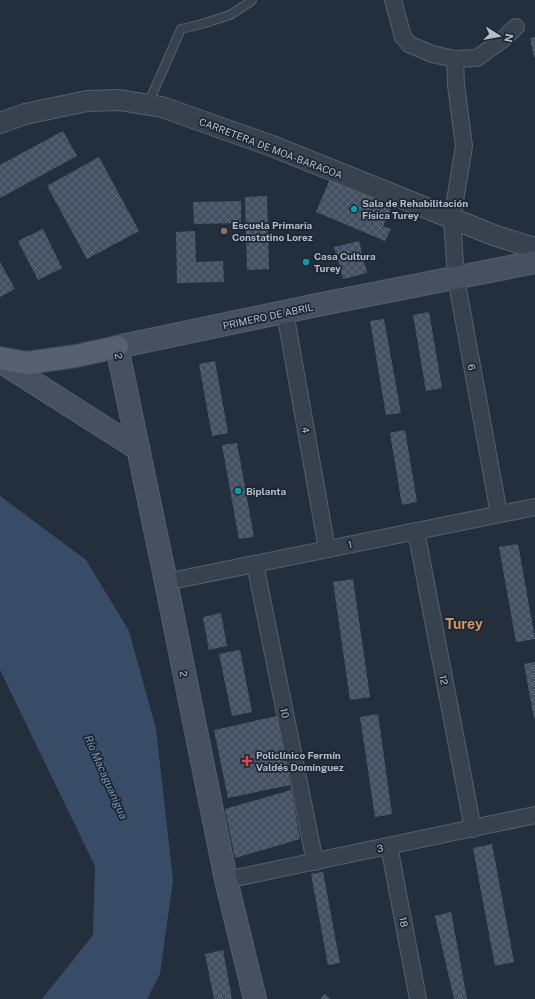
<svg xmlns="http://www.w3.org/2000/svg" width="535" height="999" font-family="'Public Sans',sans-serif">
	<defs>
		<pattern id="building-cross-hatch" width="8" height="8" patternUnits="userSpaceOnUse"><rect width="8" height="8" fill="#455162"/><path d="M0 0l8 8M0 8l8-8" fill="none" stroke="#5d6877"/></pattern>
	</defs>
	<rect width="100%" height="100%" fill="#242f3e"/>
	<path fill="#394c67" d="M0 496 86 560 129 631 156 729 173 880 160 974 147 999H42L93 935 95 866 0 670Z"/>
	<g fill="url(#building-cross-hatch)">
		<path d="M535 37V57H534L530 38Z"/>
		<path d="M63 131 77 156 0 198V165Z"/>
		<path d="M99 157 139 231 87 259 47 186Z"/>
		<path d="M330 179 392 206 383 226 391 229 385 241 316 212Z"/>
		<path d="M267 196 269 269 247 270 245 197Z"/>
		<path d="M241 201V223L194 224 193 202Z"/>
		<path d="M43 229 62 268 38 280 18 241Z"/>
		<path d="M195 231 196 262 223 261 224 282 177 283 176 232Z"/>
		<path d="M359 241 367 273 343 279 334 247Z"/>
		<path d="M0 262 15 289 0 297Z"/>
		<path d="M429 312 442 388 426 391 413 315Z"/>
		<path d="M384 319 401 413 386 415 370 321Z"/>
		<path d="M215 361 228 433 212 436 199 364Z"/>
		<path d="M405 430 417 502 402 505 390 433Z"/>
		<path d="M237 443 254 537 239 539 222 445Z"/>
		<path d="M518 544 535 639 516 642 499 547Z"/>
		<path d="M353 579 370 697 350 700 333 582Z"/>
		<path d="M221 613 227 646 209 650 203 617Z"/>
		<path d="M240 650 252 712 232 716 219 654Z"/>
		<path d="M535 662V718H534L524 664Z"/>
		<path d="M378 714 392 814 375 817 360 717Z"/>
		<path d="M277 716 290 785 228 798 214 730Z"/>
		<path d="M291 790 300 839 235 858 225 809Z"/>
		<path d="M492 844 514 962 495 966 473 848Z"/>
		<path d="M323 872 340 963 328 965 311 874Z"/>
		<path d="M451 912 467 999H454L435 916Z"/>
		<path d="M223 950 232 999H214L205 954Z"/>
		<path d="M325 994 330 999H320Z"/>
	</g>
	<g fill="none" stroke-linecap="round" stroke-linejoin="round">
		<defs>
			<path id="service" d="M148 104 181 29 202 24 230 15 250 2 252 0"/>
			<g id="minor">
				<path d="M393 0 403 37 409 44 432 54 455 59 477 58 502 40 516 27"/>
				<path d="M455 59 456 85 464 146 452 219 456 278 499 514"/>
				<path d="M285 312 327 549"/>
				<path d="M416 531 473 829"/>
				<path d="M255 564 315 862"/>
				<path d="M166 582 535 507"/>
				<path d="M389 846 418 999"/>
				<path d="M226 880 535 815"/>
			</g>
			<path id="tertiary" d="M0 123 25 114 87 101 119 100 162 107 272 146 496 236 535 248"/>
			<g id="secondary">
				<path d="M0 361 138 449"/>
				<path d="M255 999 226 880 166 582 117 347 317 305 535 262"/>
			</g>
			<path id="primary" d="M0 358 27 363 76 356 117 347"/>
		</defs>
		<use href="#service" stroke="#565f6c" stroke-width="10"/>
		<use href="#minor" stroke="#565f6c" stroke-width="18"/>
		<use href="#tertiary" stroke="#565f6c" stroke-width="22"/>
		<use href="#secondary" stroke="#565f6c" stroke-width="24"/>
		<use href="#primary" stroke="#414a57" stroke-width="24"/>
		<use href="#service" stroke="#38414e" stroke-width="8"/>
		<use href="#minor" stroke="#38414e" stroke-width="16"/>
		<use href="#tertiary" stroke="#38414e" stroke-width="20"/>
		<use href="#secondary" stroke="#465061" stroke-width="22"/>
		<use href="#primary" stroke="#56606e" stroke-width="22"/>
	</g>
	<g fill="#0f9aa8" stroke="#1d2633" stroke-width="1.5">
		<circle cx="354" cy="209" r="4"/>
		<circle cx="306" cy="262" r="4"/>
		<circle cx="238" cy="491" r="4"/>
	</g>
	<circle fill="#8d6e63" stroke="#1d2633" stroke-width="1.5" cx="224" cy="231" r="4"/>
	<path fill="#e0444e" stroke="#1d2633" stroke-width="1.5" d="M245 755h4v4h4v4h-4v4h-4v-4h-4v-4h4z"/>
	<g text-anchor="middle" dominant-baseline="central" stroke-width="3.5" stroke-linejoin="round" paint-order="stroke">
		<g font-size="10" fill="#b4bcc9" stroke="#1d2633">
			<text transform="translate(271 148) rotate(21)">CARRETERA DE MOA-BARACOA</text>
			<text transform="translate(268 316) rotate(-12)">PRIMERO DE ABRIL</text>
			<text transform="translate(119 356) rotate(78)">2</text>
			<text transform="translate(472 367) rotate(80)">6</text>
			<text transform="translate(306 430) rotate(80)">4</text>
			<text transform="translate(350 544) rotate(-11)">1</text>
			<text transform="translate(184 674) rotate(79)">2</text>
			<text transform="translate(444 680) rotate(79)">12</text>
			<text transform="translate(285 713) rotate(79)">10</text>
			<text transform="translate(380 848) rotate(-12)">3</text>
			<text transform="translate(404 922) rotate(79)">18</text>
		</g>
		<g font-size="10" font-weight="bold" fill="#b4bcc9" stroke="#1d2633" text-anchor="start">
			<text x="362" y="203">Sala de Rehabilitación<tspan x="362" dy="12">Física Turey</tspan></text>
			<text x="232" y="225">Escuela Primaria<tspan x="232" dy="12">Constatino Lorez</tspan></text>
			<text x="314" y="256">Casa Cultura<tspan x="314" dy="12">Turey</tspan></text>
			<text x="246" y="491">Biplanta</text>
			<text x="256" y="755">Policlínico Fermín<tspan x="256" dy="12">Valdés Domínguez</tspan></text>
		</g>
		<g font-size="11" font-style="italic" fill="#7c92b1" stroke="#1d2633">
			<text transform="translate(106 777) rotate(66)">Río Macaguanigua</text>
		</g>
		<g font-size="14" font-weight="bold" fill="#d59563" stroke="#1d2633">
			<text x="464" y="624">Turey</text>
		</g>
	</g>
	<g transform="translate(499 36) rotate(101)" stroke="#1d2633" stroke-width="3" paint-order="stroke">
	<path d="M0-3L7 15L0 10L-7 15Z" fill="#b4bcc9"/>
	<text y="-6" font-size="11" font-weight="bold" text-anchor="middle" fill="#b4bcc9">N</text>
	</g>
</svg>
